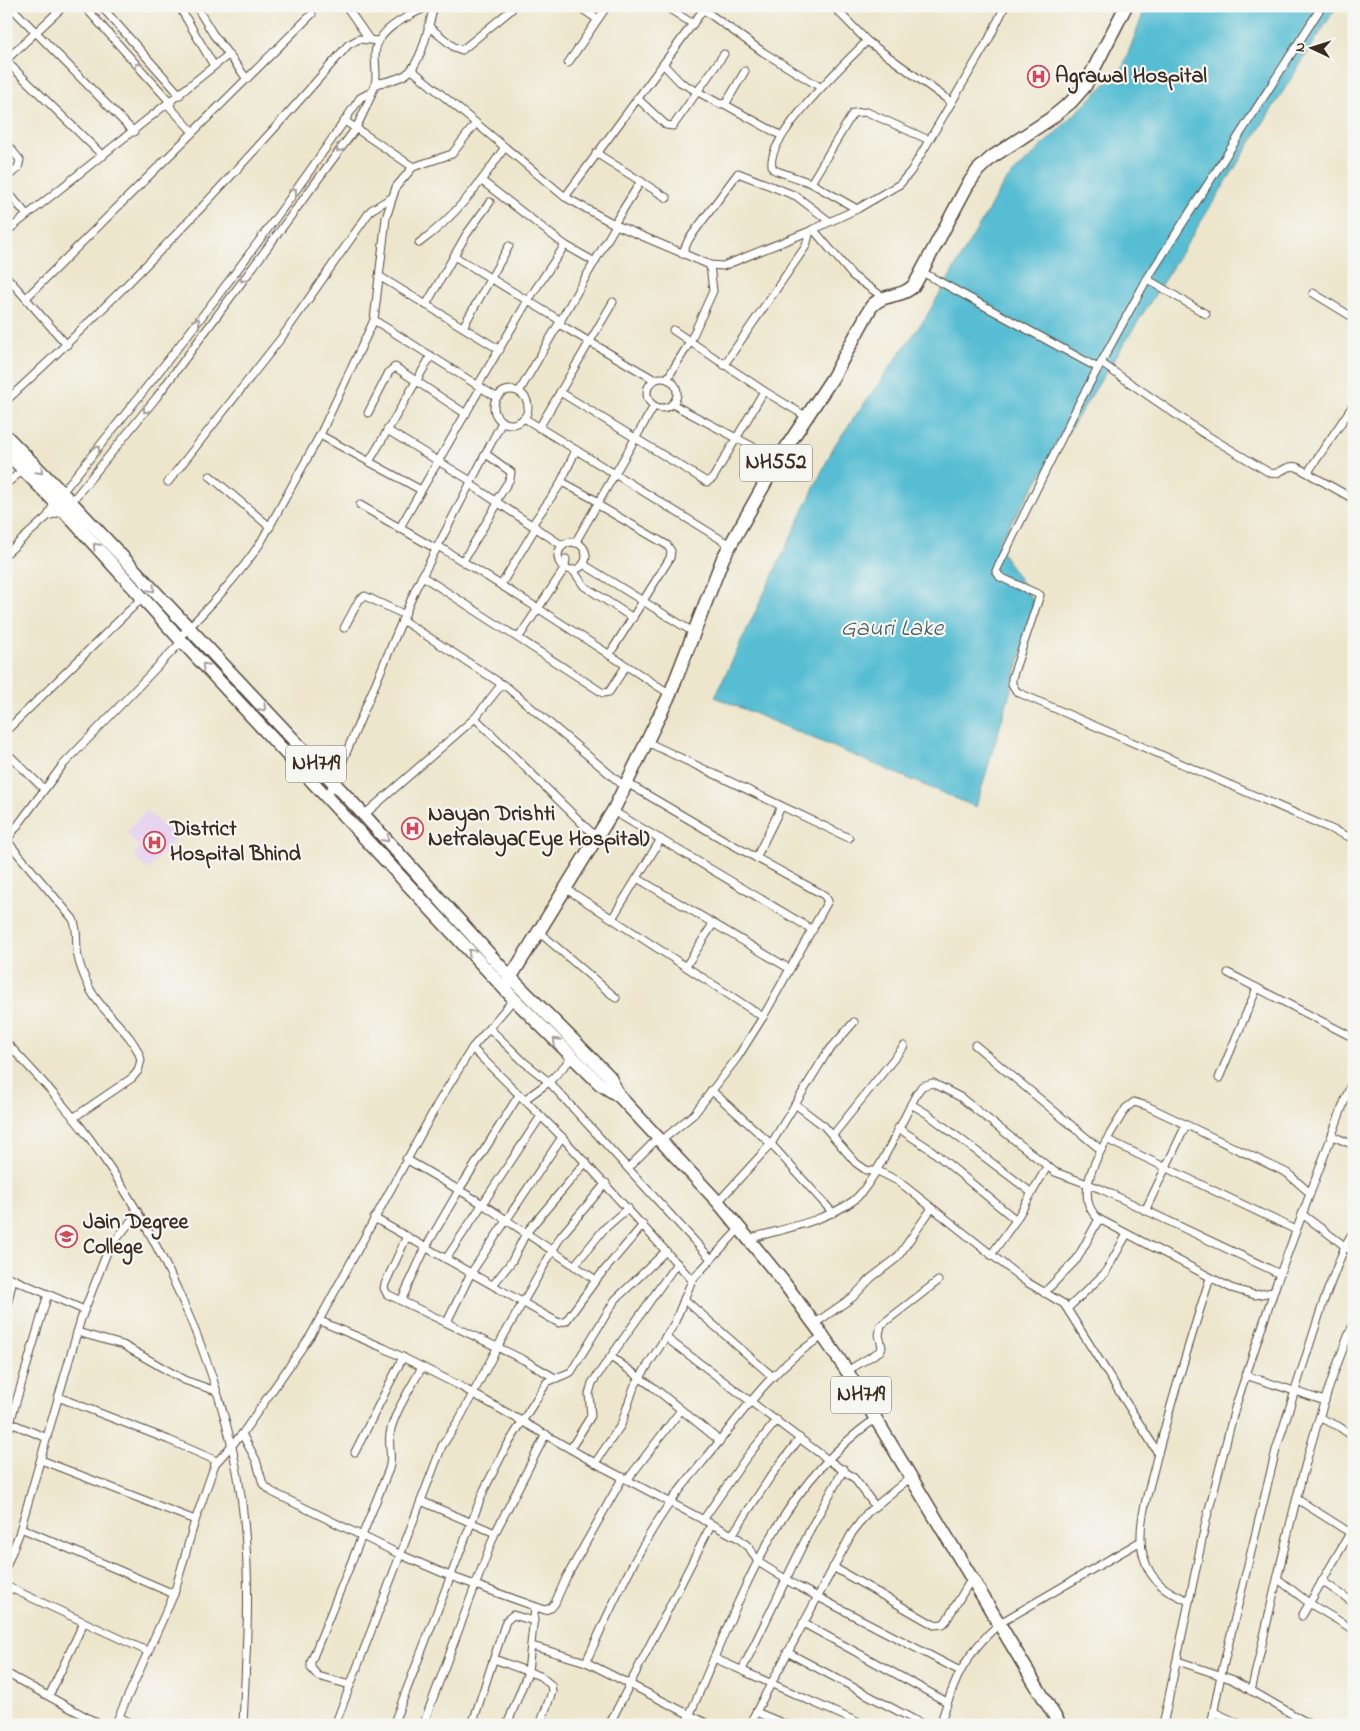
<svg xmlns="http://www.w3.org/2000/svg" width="1360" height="1731" font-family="'Indie Flower',sans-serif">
	<rect width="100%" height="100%" fill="#f6f6f2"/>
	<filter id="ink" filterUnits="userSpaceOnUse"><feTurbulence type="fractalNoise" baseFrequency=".02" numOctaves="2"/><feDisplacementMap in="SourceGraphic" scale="10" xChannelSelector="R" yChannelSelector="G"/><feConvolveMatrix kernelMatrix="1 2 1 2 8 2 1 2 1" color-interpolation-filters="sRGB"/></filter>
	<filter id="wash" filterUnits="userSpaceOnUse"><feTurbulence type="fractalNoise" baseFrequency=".0096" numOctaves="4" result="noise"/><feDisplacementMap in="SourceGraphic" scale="20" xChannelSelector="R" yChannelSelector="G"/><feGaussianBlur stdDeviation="1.12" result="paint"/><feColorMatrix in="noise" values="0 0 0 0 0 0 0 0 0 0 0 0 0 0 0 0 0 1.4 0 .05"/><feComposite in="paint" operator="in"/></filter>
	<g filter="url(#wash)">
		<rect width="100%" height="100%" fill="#ede6cc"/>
		<path fill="#e6d3f0" d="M146 810 176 838 148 870 133 855 140 848 126 833Z"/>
		<path fill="#56bdd3" stroke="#487478" d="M1146 6H1337L997 545 1036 605 976 807 715 697 834 446 926 317 1004 183 1123 67Z"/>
	</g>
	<g filter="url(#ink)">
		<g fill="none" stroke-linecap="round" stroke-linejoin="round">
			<defs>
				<g id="street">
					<path d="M10 6 134 132"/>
					<path d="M84 6 171 103"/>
					<path d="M101 6 180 95"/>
					<path d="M179 6 214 66"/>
					<path d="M196 6 213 34 247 79"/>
					<path d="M346 6 369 39"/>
					<path d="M578 6 597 19"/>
					<path d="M665 6 693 24"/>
					<path d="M833 6 867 41 951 102"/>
					<path d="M1322 6 1147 279 1080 401 996 571 1000 577 1040 595 1012 678V684L1017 692 1354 839"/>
					<path d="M704 10 763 52 820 87"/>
					<path d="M428 26 454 47 462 50 511 10"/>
					<path d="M6 60 64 6"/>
					<path d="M6 61 103 156"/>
					<path d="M568 63 607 6"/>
					<path d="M663 64 680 82 720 104 726 103 745 71"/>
					<path d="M412 70 565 197 616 225 519 392"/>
					<path d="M375 84C385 82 396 80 405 75 422 65 429 24 434 6"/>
					<path d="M637 98 666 125 673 126 724 54"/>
					<path d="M724 104 782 136"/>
					<path d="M168 105 193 132"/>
					<path d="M345 121 413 167"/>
					<path d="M6 143 20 160 18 168 6 178"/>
					<path d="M596 153 667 198"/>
					<path d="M482 181 565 245 595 262"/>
					<path d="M811 183 853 113 867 112 929 140"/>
					<path d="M6 190 27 215"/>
					<path d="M565 197 706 6"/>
					<path d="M857 209 811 183 777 171 773 169C760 143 848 60 867 41"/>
					<path d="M614 224 641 181"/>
					<path d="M616 225 710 265 723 266 810 231 857 209 900 184 911 171 989 39 1005 6"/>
					<path d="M813 229 853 276 883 297"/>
					<path d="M6 232 228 55"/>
					<path d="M419 243C455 217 480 184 505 147"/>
					<path d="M682 254 689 239 738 173 796 196 829 221"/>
					<path d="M454 256 561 321"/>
					<path d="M922 272 1098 368"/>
					<path d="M6 276 67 345"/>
					<path d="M379 276 500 350"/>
					<path d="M1147 279 1206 314"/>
					<path d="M1313 293 1354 318"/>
					<path d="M26 298 312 14"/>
					<path d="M426 305 466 235 490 202"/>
					<path d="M374 320 386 218 396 187 413 167 452 154 476 123"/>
					<path d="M559 324 655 380"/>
					<path d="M463 327 509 246"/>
					<path d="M673 330 764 391 807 417"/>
					<path d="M1101 363 1203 433 1270 473C1280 476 1285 464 1297 467L1350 497"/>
					<path d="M724 365 806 246 810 231"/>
					<circle cx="662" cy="393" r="15"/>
					<path d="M667 379 690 342 713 291 710 265"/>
					<path d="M478 385 527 302 565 245"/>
					<circle cx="511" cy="407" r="17"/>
					<path d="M560 392 707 482 713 478 764 391"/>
					<path d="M6 401C128 289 240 170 348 45L359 39 378 41"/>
					<path d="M672 404 778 460"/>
					<path d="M368 413 389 372 395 367 466 414"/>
					<path d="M524 418 730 545"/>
					<path d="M539 428 613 302"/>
					<path d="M387 430 471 481"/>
					<path d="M320 435 421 490"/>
					<path d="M486 454 511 472 510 479 496 501"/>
					<path d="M369 462 431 356"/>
					<path d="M1308 472 1354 404"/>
					<path d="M210 476 270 527"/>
					<path d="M168 482 282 337 371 210 391 198"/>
					<path d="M6 484 23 470"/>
					<path d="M470 484 563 546"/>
					<path d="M560 484 576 450"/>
					<path d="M360 505 436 549"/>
					<path d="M598 505 667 545 671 551 670 558 609 655"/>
					<path d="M48 516 64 511 156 398 356 128C363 114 370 100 375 85 379 70 370 53 380 39 390 23 412 15 428 6"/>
					<path d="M532 525 562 482 599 502"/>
					<path d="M399 529 481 387"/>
					<circle cx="572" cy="556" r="14"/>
					<path d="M575 543 654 406"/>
					<path d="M438 546 539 609 670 694"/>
					<path d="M6 554 48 516 55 501C161 371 266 238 360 98L371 92"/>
					<path d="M463 561 498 503"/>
					<path d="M583 564 693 632"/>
					<path d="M573 570 584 586 633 618"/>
					<path d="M422 576 603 693 609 692 626 666"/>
					<path d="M501 585 536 527"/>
					<path d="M402 620 508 688 625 787"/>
					<path d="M344 628 359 600 365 596 405 615"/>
					<path d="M519 637 565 568 566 559"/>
					<path d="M179 638C208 608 238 577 261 542L320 435 374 320 496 397"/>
					<path d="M502 684 475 718 597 838"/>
					<path d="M6 731 142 598"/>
					<path d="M647 742 849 838"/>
					<path d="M6 752 44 789"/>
					<path d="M627 783 724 840 824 895 828 901 763 1017 737 1058 694 1114 661 1141"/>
					<path d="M327 798 416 588 502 422"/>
					<path d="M613 811 813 930"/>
					<path d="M364 815 475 718"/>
					<path d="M6 841 62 766 182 641"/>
					<path d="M7 841 73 919C78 930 76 938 77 950 78 963 85 979 91 991 104 1015 134 1033 141 1060L138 1071 132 1078 73 1118"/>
					<path d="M756 858 781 807"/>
					<path d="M637 878 790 969"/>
					<path d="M565 888 763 1017"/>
					<path d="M613 917 661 839"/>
					<path d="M539 932 616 998"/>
					<path d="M686 966 713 924"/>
					<path d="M1228 973 1354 1038"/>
					<path d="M489 1028 524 1062 549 1082 711 1259"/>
					<path d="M6 1042C35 1073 65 1105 90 1139 166 1243 232 1392 244 1521 251 1588 246 1657 243 1725"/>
					<path d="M975 1045 1101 1150"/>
					<path d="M472 1048 562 1137 692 1280"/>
					<path d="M1219 1078 1257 988"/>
					<path d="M711 1090 771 1144 833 1213"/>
					<path d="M524 1100 549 1082 573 1057"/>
					<path d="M795 1104 824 1126 856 1163 866 1170 880 1172 898 1181 1025 1281 1064 1304 1158 1453"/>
					<path d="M911 1104 926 1113 1032 1193"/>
					<path d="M898 1128 930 1149 1016 1220"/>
					<path d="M833 1135 904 1046"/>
					<path d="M1332 1136 1354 1145"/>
					<path d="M1108 1140 1296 1230"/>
					<path d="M406 1159 481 1203 596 1280"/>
					<path d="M629 1167 658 1138"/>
					<path d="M718 1202 771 1144 826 1054 854 1022"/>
					<path d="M1145 1211 1186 1125"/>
					<path d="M1302 1214 1354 1253"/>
					<path d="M374 1218 559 1323 566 1321 596 1280 643 1225"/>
					<path d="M407 1236 385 1284 384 1288 387 1294 524 1360 555 1378"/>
					<path d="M748 1239C782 1229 823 1222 853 1201 874 1185 903 1119 917 1093L922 1086 933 1083 960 1097 1055 1172 1101 1189 1280 1274"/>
					<path d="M991 1255 1016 1220 1047 1167"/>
					<path d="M446 1259 541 1116"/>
					<path d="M574 1266 604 1229 628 1208"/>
					<path d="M6 1276 84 1310"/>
					<path d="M493 1285 512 1261 526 1233 586 1162"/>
					<path d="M1273 1292 1255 1295 1231 1288 1099 1219C1066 1193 1111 1134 1126 1108L1134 1102 1147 1106 1287 1173 1310 1193"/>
					<path d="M1044 1293 1077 1259 1099 1219"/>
					<path d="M684 1299 773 1377"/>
					<path d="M401 1301 426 1247 459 1190 519 1095"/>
					<path d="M1068 1308 1105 1273 1127 1234"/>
					<path d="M6 1310 13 1279"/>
					<path d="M320 1321 384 1348 458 1385 595 1463 738 1538 749 1547 758 1562 795 1585 960 1671"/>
					<path d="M447 1322 471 1273 562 1137"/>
					<path d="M814 1324 853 1297 871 1278 897 1258 932 1208"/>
					<path d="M77 1332 123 1345 184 1380 216 1391"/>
					<path d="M665 1337 827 1459 854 1478 875 1506"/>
					<path d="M611 1357 653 1387 720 1441"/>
					<path d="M847 1371 880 1351 882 1347 879 1335 881 1325 938 1281"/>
					<path d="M1245 1375 1325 1401"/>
					<path d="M58 1397 169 1440 217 1461"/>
					<path d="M1320 1418 1338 1426 1354 1437"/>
					<path d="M6 1421 47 1438"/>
					<path d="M242 1434 256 1460 263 1484 272 1492 399 1554 450 1576 545 1610 551 1608 555 1603 566 1578 623 1477"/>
					<path d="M6 1436 48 1294"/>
					<path d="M571 1448 591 1416 589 1394 592 1383 677 1263"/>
					<path d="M355 1452 403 1357"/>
					<path d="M41 1460 195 1520"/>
					<path d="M595 1463 621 1425 634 1387 674 1324 692 1280 740 1228"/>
					<path d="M628 1479 681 1410"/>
					<path d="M1297 1499 1352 1534"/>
					<path d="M421 1501 495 1533"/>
					<path d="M703 1520 746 1458 777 1420"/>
					<path d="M21 1528 174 1594"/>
					<path d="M732 1535 771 1476 800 1438"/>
					<path d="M6 1567 19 1534 81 1319 108 1250 138 1212"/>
					<path d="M833 1567 934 1625 943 1624 946 1621 972 1578"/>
					<path d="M1278 1579 1309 1603 1354 1630"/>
					<path d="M1322 1581 1354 1603"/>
					<path d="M6 1586 149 1652"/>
					<path d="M1189 1601C1167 1592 1151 1582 1144 1558 1135 1529 1148 1494 1155 1465 1171 1401 1190 1340 1210 1278"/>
					<path d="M1302 1616 1350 1533"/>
					<path d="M803 1623 947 1702"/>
					<path d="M532 1646 586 1662 710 1725"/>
					<path d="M787 1652 924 1725"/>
					<path d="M714 1658 864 1725"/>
					<path d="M494 1659 540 1676 551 1685 552 1692 540 1725"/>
					<path d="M1178 1661 1231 1679 1311 1725"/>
					<path d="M586 1662C609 1612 632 1560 663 1513 680 1487 703 1463 722 1438 751 1400 781 1361 823 1336"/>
					<path d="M742 1670 812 1526 844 1469"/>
					<path d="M6 1673 101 1725"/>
					<path d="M350 1685 318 1676 311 1668V1662L389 1469C393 1457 388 1447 390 1434 393 1414 412 1386 422 1367"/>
					<path d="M1251 1691C1281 1568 1304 1439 1354 1322"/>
					<path d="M49 1696 84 1622"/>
					<path d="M756 1712 787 1725"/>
					<path d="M1214 1712 1242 1725"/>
					<path d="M119 1717 135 1725"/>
					<path d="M115 1725 174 1594 194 1524 215 1464 242 1434 311 1335 438 1103 472 1048 514 999"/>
					<path d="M335 1725 442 1446 460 1418 503 1337 561 1236 606 1183"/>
					<path d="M393 1725 484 1490 505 1449 547 1382 571 1372 615 1300 666 1251"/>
					<path d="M423 1725 495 1533 546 1434"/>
					<path d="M472 1725 506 1621 513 1615 534 1621"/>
					<path d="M507 1725 528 1672 535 1607"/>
					<path d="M609 1725 711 1525"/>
					<path d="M685 1725C736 1613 770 1493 875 1419"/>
					<path d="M749 1725 852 1533 867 1513 911 1477"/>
					<path d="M940 1725C954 1680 964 1655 1000 1623L1141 1541"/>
					<path d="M1163 1725 1206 1521 1235 1408 1277 1282 1354 1076"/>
					<path d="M1211 1725 1221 1675 1276 1450 1324 1300 1345 1246 1354 1230"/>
				</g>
				<g id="highway">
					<path d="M6 436 71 502 364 815 510 977 609 1076 619 1096"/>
					<path d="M6 452 64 511 179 638 514 999 600 1084 619 1096 718 1202 782 1280 823 1336 847 1371 1060 1725"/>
					<path d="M504 988 613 811 670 694 723 558 778 460 833 377 871 307C883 292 903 299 915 284L967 186 978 170 992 157 1050 119 1071 102 1085 86 1126 6"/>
				</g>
			</defs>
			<use href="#street" stroke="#564638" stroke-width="9"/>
			<use href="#highway" stroke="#564638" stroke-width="15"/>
			<use href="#street" stroke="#fff" stroke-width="7"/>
			<use href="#highway" stroke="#fff" stroke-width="12"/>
		</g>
		<defs><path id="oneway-chevron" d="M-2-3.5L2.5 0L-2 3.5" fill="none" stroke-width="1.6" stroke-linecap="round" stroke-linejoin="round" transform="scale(1.25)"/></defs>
		<g stroke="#a79f9a">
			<use href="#oneway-chevron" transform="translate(138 66) rotate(-132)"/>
			<use href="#oneway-chevron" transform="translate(339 149) rotate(128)"/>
			<use href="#oneway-chevron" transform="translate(294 191) rotate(-53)"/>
			<use href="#oneway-chevron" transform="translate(243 279) rotate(126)"/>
			<use href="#oneway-chevron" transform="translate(197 321) rotate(-53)"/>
			<use href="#oneway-chevron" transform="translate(146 410) rotate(129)"/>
			<use href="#oneway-chevron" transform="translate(97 449) rotate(-51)"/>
			<use href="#oneway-chevron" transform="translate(40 471) rotate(46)"/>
			<use href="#oneway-chevron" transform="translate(96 546) rotate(-132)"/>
			<use href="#oneway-chevron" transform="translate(152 589) rotate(47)"/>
			<use href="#oneway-chevron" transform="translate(205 666) rotate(-133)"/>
			<use href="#oneway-chevron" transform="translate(263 708) rotate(47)"/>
			<use href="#oneway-chevron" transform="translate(386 839) rotate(48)"/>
			<use href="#oneway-chevron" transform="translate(471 952) rotate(-133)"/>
			<use href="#oneway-chevron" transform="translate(556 1041) rotate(-135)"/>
		</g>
	</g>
	<defs>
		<symbol id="hospital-ring" viewBox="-11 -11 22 22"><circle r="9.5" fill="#f6f6f2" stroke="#d1495b" stroke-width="1.5"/><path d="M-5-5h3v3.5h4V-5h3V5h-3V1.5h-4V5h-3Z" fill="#d1495b"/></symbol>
		<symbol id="university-ring" viewBox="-11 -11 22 22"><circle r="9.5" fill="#f6f6f2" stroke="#d1495b" stroke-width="1.5"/><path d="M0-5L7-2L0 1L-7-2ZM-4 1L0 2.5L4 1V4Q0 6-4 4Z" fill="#d1495b"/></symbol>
	</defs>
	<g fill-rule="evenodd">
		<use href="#hospital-ring" x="1026" y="64" width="25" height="25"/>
		<use href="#hospital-ring" x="400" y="816" width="25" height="25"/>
		<use href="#hospital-ring" x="142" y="830" width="25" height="25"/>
		<use href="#university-ring" x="54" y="1224" width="25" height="25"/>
	</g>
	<g text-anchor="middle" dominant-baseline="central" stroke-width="4.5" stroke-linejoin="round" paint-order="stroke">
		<g fill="#f6f6f2" stroke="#73675e" stroke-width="1">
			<rect x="740" y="444.5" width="72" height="37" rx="4"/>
			<rect x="286" y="745.5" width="60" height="37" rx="4"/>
			<rect x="831" y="1376.5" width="60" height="37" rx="4"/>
		</g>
		<g font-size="21" font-weight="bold" fill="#3b2a1e">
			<text x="776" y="463">NH552</text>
			<text x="316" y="764">NH719</text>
			<text x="861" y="1395">NH719</text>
		</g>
		<g font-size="22" font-weight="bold" fill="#3b2a1e" stroke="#f6f6f2" text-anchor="start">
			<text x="1055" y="77">Agrawal Hospital</text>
			<text x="428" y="815">Nayan Drishti<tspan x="428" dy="25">Netralaya(Eye Hospital)</tspan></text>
			<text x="170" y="830">District<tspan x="170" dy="25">Hospital Bhind</tspan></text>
			<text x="83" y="1223">Jain Degree<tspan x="83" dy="25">College</tspan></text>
		</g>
		<g font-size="24" font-style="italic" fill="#445d5d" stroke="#f6f6f2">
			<text x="892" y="629">Gauri Lake</text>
		</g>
	</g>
	<rect width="1360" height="1731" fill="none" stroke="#f6f6f2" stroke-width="25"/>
	<g transform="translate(1312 48) rotate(274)" stroke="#f6f6f2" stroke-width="4" paint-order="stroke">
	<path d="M0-4L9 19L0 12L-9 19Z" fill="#3b2a1e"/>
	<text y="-8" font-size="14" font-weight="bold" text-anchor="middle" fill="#3b2a1e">N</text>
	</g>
</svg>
